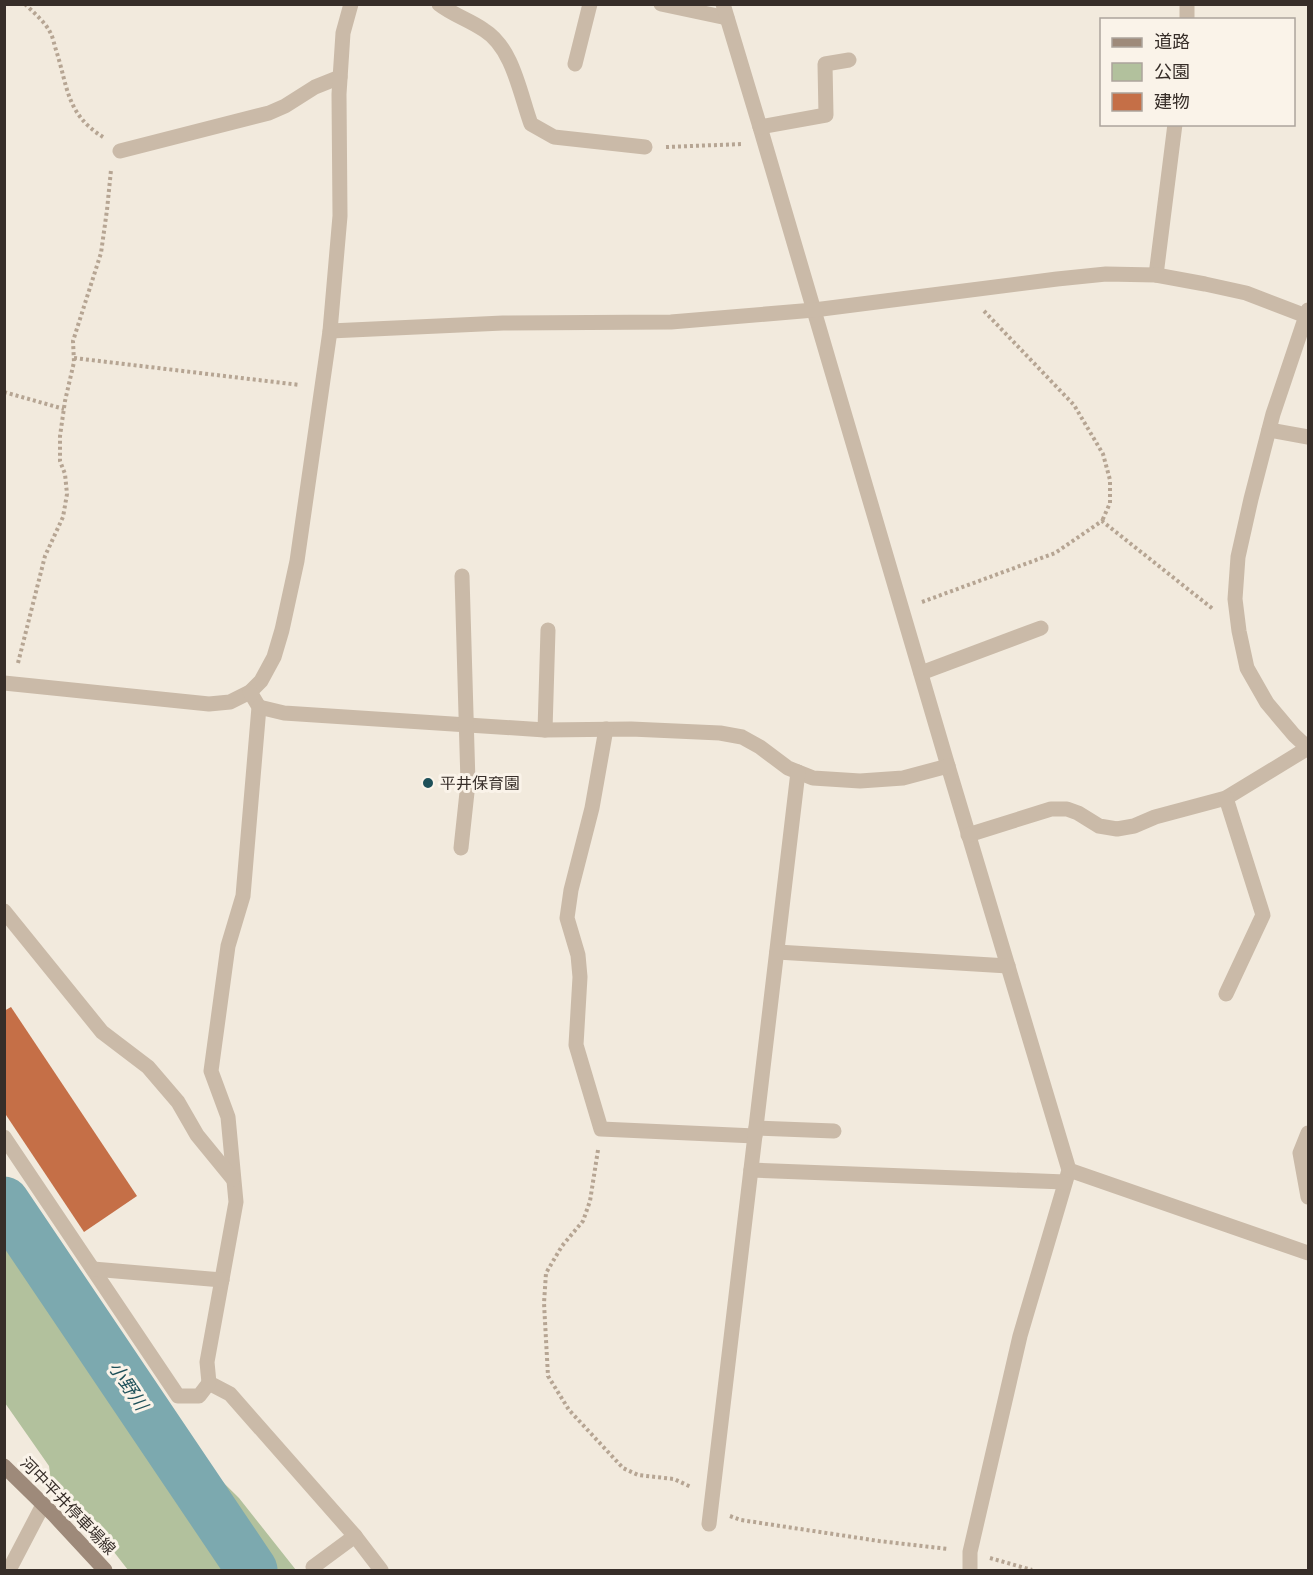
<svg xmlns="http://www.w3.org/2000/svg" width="1313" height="1575" font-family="Arial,'Noto Sans JP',sans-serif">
	<rect width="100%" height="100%" fill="#f2eadd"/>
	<path fill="#b2c19d" d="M5 1175 134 1371 170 1430 239 1498 296 1570H128L107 1543 52 1489 49 1466 5 1403Z"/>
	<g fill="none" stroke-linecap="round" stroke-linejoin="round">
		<path stroke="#7ca9af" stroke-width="51" d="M4 1202 252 1570"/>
	</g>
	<path fill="#c56f47" d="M11 1007 137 1196 84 1232 4 1112V1011Z"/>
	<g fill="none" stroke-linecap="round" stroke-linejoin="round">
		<g stroke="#b6a593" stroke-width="4" stroke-dasharray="3 3" stroke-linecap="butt">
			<path d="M25 4C33 12 45 22 50 32 53 37 54 44 56 50 68 87 66 114 103 137"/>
			<path d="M666 147 743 144"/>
			<path d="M984 311 1074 405 1103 454 1110 480V503L1102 521"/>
			<path d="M74 358 300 385"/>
			<path d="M4 392 64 409"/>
			<path d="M922 602 1055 553 1102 521 1213 609"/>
			<path d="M18 663 45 556 63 517 67 494 65 474 60 461V436L65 401 74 362 73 341 101 253 107 210 111 170"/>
			<path d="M598 1150 590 1201 583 1221 562 1246 546 1273 544 1303 548 1376 569 1410 623 1468 638 1475 674 1479 691 1487"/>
			<path d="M730 1516 741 1520 879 1541 948 1549"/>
			<path d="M990 1558 1032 1570"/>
		</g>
		<g stroke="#cabaa8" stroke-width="15">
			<path d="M439 4C453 15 470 20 484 30 513 48 520 94 531 124L554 137 645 147"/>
			<path d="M661 4 727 18"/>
			<path d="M723 4 760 127 948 766 1069 1170 1020 1336 970 1552V1570"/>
			<path d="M1187 20V4"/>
			<path d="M575 64 590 4"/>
			<path d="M760 127 826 115 825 64 849 60"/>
			<path d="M120 151 269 113 285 106 315 87 340 77"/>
			<path d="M1156 275 1175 124"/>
			<path d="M330 331 503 323 671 322 814 310 1057 279 1106 274 1156 275 1205 284 1246 293 1306 316"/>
			<path d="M1269 430 1308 437"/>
			<path d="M921 673 1041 628"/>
			<path d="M4 683 209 704 230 702 250 692 261 681 274 657 282 630 297 561 330 331 340 216 339 94 343 33 351 4"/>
			<path d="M250 692 259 707 243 896 228 946 211 1071 228 1117 236 1202 207 1362 209 1383 230 1394 355 1536 381 1570"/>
			<path d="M259 707 284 713 545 730 631 729 720 733 742 737 760 747 788 768 813 778 860 781 903 778 948 766"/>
			<path d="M606 729 592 808 571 890 567 918 578 955 580 977 576 1045 601 1129 755 1136"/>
			<path d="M545 730 548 630"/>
			<path d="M968 835 1051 809H1067L1078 813 1099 826 1117 829 1134 826 1155 817 1226 798 1308 748 1294 735 1267 703 1247 668 1239 631 1235 599 1238 557 1251 499 1273 414 1308 310"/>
			<path d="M461 848 468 783 462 576"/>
			<path d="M4 911 102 1032 148 1067 178 1102 197 1135 233 1179"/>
			<path d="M777 952 1008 966"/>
			<path d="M1226 994 1263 915 1226 798"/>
			<path d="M756 1128 834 1131"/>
			<path d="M1308 1133 1300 1153 1308 1197"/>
			<path d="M4 1137 178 1396H199L209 1383"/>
			<path d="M751 1170 1065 1182"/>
			<path d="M1069 1170 1308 1253"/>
			<path d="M93 1269 222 1280"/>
			<path d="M709 1524 798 772"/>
			<path d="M313 1567 355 1536"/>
			<path d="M9 1570 43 1505"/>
		</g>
		<path stroke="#9e8a7a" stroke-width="15" d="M4 1466 54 1515 105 1570"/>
	</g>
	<circle fill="#1e5059" stroke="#faf3e9" stroke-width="2" cx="428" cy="783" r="6"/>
	<g text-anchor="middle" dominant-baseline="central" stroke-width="6" stroke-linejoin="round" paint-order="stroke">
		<g font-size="16" fill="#372e29" stroke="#faf3e9" text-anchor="start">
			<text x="440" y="783">平井保育園</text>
		</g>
		<g font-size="16" fill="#372e29" stroke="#faf3e9">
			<text transform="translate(68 1506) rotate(46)">河中平井停車場線</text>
		</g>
		<g font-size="18" font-style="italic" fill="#1e5059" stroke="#faf3e9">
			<text transform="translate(128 1386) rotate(56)">小野川</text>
		</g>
	</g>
	<rect width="1313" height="1575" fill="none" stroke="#372e29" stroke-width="12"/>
	<rect x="1100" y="18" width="195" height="108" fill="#faf3e9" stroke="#aca49c" stroke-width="1.5"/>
	<rect x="1112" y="38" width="30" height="9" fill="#9e8a7a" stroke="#aca49c" stroke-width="1.5"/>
	<text x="1154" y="48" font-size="18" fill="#372e29">道路</text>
	<rect x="1112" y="63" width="30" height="18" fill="#b2c19d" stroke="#aca49c" stroke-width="1.5"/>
	<text x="1154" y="78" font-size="18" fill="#372e29">公園</text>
	<rect x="1112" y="93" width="30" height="18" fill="#c56f47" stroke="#aca49c" stroke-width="1.5"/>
	<text x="1154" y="108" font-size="18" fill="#372e29">建物</text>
</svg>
